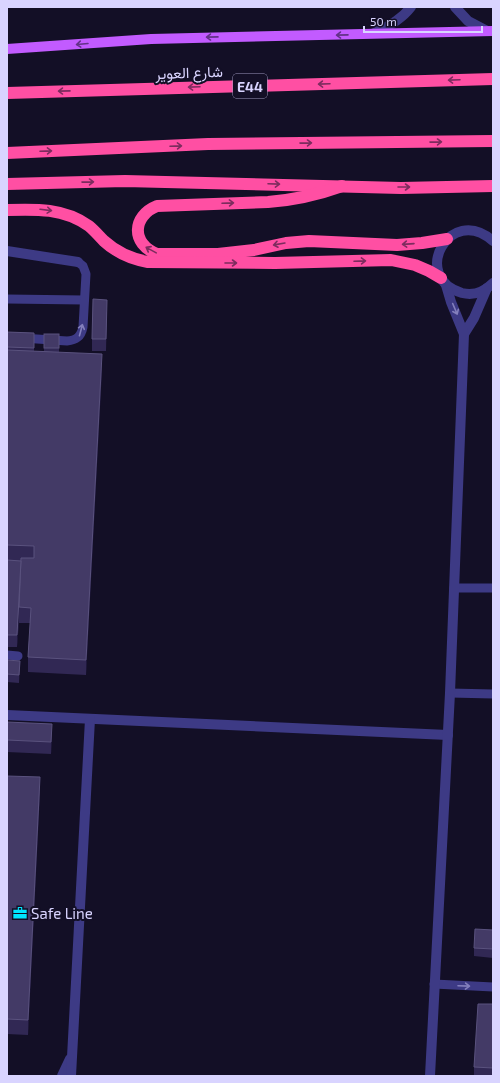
<svg xmlns="http://www.w3.org/2000/svg" width="500" height="1083" font-family="'Exo 2',Vazirmatn,sans-serif">
	<rect width="100%" height="100%" fill="#130f26"/>
	<g fill="none" stroke-linecap="round" stroke-linejoin="round">
		<g stroke="#3d3a85" stroke-width="9">
			<path d="M7 299 84 300"/>
			<path d="M7 337 67 341C76 340 81 337 83 327L86 274 83 266 78 262"/>
			<path d="M454 588H493"/>
			<path d="M7 655 18 656"/>
			<path d="M450 693 493 694"/>
			<path d="M434 984 493 987"/>
		</g>
		<g stroke="#3d3a85" stroke-width="10">
			<path d="M493 241C449 203 410 278 462 293 474 296 485 291 493 283"/>
			<path d="M7 251 78 262"/>
			<path d="M464 334 474 318 487 288"/>
			<path d="M7 715 448 735"/>
			<path d="M62 1076 70 1059"/>
			<path d="M71 1076 90 719"/>
			<path d="M430 1076 450 693 464 334 451 302 446 285"/>
		</g>
		<g stroke="#3d3a85" stroke-width="10">
			<path d="M455 7 468 21 487 31"/>
			<path d="M374 33C388 27 401 20 411 7"/>
		</g>
		<path stroke="#c25bff" stroke-width="10" d="M7 49 151 39 493 31"/>
		<g stroke="#ff4fa3" stroke-width="12">
			<path d="M7 93 493 79"/>
			<path d="M7 153 208 144 493 141"/>
			<path d="M7 184 125 181 401 188 493 186"/>
			<path d="M342 186C317 195 294 200 268 202L157 206C132 216 131 244 157 254H218L254 250 286 243 309 241 397 245 422 243 447 239"/>
			<path d="M7 210C36 209 64 208 89 226 95 231 99 236 104 241 117 253 131 259 148 262L275 263 391 260 415 265 429 271 441 278"/>
		</g>
	</g>
	<g fill="#312854">
		<path d="M107 311 106 351H92V339Z"/>
		<path d="M7 332 34 333V351H44V334H59V352L102 369 86 675 28 672V657L30 623H19V622L17 647H7V560L21 561 7 560Z"/>
		<path d="M7 660 20 661 19 683 7 682Z"/>
		<path d="M7 722 52 736 51 754 7 752Z"/>
		<path d="M7 776 40 792 28 1035 7 1034Z"/>
		<path d="M493 930V958L474 956V948Z"/>
		<path d="M493 1004V1076H474V1067Z"/>
	</g>
	<g fill="#1d163a">
		<path d="M102 354V369L86 675V660Z"/>
		<path d="M19 610V622L17 647V635Z"/>
		<path d="M52 724V736L51 754V742Z"/>
		<path d="M40 777V792L28 1035V1020Z"/>
	</g>
	<g fill="#433a66" stroke="#5a527e">
		<path d="M93 299 107 300 106 339H92Z"/>
		<path d="M7 332 34 333V348L7 347Z"/>
		<rect x="44" y="334" width="15" height="14"/>
		<path d="M7 350 102 354 86 660 28 657 31 608 19 607 21 558H34V546L7 545Z"/>
		<path d="M7 560 21 561 17 635H7Z"/>
		<path d="M7 660 20 661 19 675 7 674Z"/>
		<path d="M7 722 52 724 51 742 7 740Z"/>
		<path d="M7 776 40 777 28 1020 7 1019Z"/>
		<path d="M475 929 493 930V949L474 948Z"/>
		<path d="M478 1004H493V1068L474 1067Z"/>
	</g>
	<defs><path id="oneway-shaft" d="M-6 0H5M1.5-3L5.5 0L1.5 3" fill="none" stroke-width="1.6" stroke-linecap="round" stroke-linejoin="round"/></defs>
	<g stroke="#623188">
		<use href="#oneway-shaft" transform="translate(342 35) rotate(179)"/>
		<use href="#oneway-shaft" transform="translate(212 37) rotate(179)"/>
		<use href="#oneway-shaft" transform="translate(82 44) rotate(175)"/>
	</g>
	<g stroke="#7d2c5e">
		<use href="#oneway-shaft" transform="translate(454 80) rotate(178)"/>
		<use href="#oneway-shaft" transform="translate(324 84) rotate(178)"/>
		<use href="#oneway-shaft" transform="translate(194 87) rotate(178)"/>
		<use href="#oneway-shaft" transform="translate(64 91) rotate(179)"/>
		<use href="#oneway-shaft" transform="translate(436 142) rotate(-1)"/>
		<use href="#oneway-shaft" transform="translate(306 143) rotate(-1)"/>
		<use href="#oneway-shaft" transform="translate(176 146) rotate(-2)"/>
		<use href="#oneway-shaft" transform="translate(46 151) rotate(-2)"/>
		<use href="#oneway-shaft" transform="translate(88 182) rotate(-1)"/>
		<use href="#oneway-shaft" transform="translate(274 184) rotate(2)"/>
		<use href="#oneway-shaft" transform="translate(404 187)"/>
		<use href="#oneway-shaft" transform="translate(228 203) rotate(-2)"/>
		<use href="#oneway-shaft" transform="translate(46 210) rotate(7)"/>
		<use href="#oneway-shaft" transform="translate(279 244) rotate(170)"/>
		<use href="#oneway-shaft" transform="translate(408 244) rotate(176)"/>
		<use href="#oneway-shaft" transform="translate(151 250) rotate(-151)"/>
		<use href="#oneway-shaft" transform="translate(360 261) rotate(-2)"/>
		<use href="#oneway-shaft" transform="translate(231 263)"/>
	</g>
	<g stroke="#837fbc">
		<use href="#oneway-shaft" transform="translate(455 309) rotate(67)"/>
		<use href="#oneway-shaft" transform="translate(81 330) rotate(-75)"/>
		<use href="#oneway-shaft" transform="translate(464 986) rotate(2)"/>
	</g>
	<defs>
		<symbol id="office-bare" viewBox="-9 -9 18 18"><path d="M-6-3h4V-5.5h4V-3h4V5H-6ZM-1-4.5V-3h2v-1.5ZM-6 0V1H6V0Z" fill="#00e5ff" stroke="#130f26" stroke-width="2.5" paint-order="stroke"/></symbol>
	</defs>
	<g fill-rule="evenodd">
		<use href="#office-bare" x="10" y="903" width="20" height="20"/>
	</g>
	<g text-anchor="middle" dominant-baseline="central" stroke-width="4" stroke-linejoin="round" paint-order="stroke">
		<rect fill="#130f26" stroke="#9e99be" stroke-width="1" x="233" y="74" width="34" height="24" rx="3"/>
		<g font-size="14" font-weight="bold" fill="#d9d4ff">
			<text x="250" y="86">E44</text>
		</g>
		<g font-size="15" fill="#d9d4ff" stroke="#130f26">
			<text transform="translate(189 72) rotate(-2)">شارع العوير</text>
		</g>
		<g font-size="15" fill="#d9d4ff" stroke="#130f26" text-anchor="start">
			<text x="31" y="913">Safe Line</text>
		</g>
	</g>
	<rect width="500" height="1083" fill="none" stroke="#d9d4ff" stroke-width="16"/>
	<path d="M364 26v6h118v-6" fill="none" stroke="#d9d4ff" stroke-width="2"/>
	<text x="370" y="26" font-size="12" fill="#d9d4ff" stroke="#130f26" stroke-width="3" paint-order="stroke">50 m</text>
</svg>
